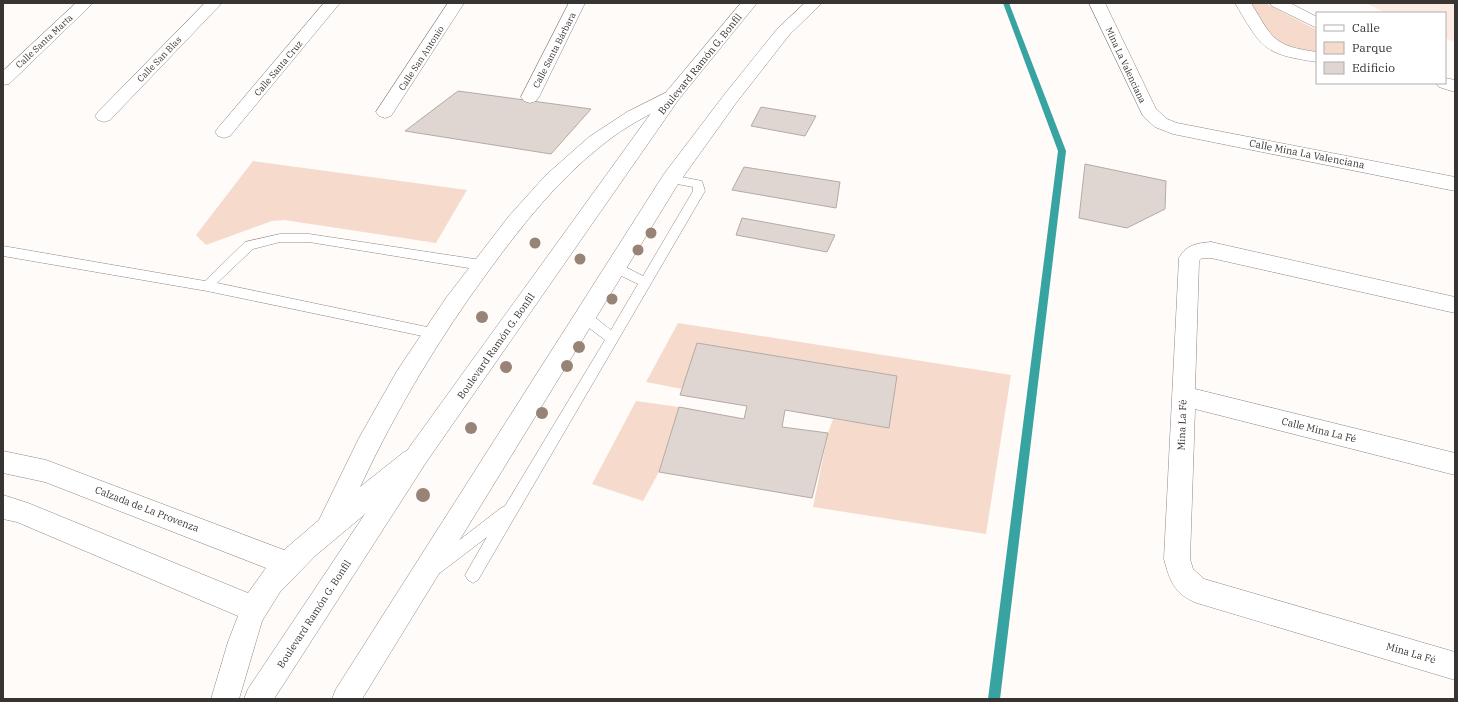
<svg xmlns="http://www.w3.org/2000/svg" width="1458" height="702" font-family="'IBM Plex Serif',serif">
	<rect width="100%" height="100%" fill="#fffbf9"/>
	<path fill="#fcebe2" d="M1366 3H1455V42L1445 38V13H1386Z"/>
	<g fill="#f6dbcc">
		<path d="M1255 3H1265L1317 30V52L1276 45 1249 5Z"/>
		<path d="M253 161 467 190 436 243 284 220 272 221 206 245 196 235Z"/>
		<path d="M678 323 1011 375 986 534 813 507 828 433 833 419 889 428 897 376 697 343 682 389 646 382Z"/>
		<path d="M636 401 679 407 659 472 643 501 592 484Z"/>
	</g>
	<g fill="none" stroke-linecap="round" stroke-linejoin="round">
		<path fill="#38a4a1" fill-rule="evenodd" d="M1003 3H1009L1066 151 1000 699H988L1058 151Z"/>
	</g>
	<g fill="#dfd6d2" stroke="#b3aaa6">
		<path d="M458 91 591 109 551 154 405 131Z"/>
		<path d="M761 107 767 108 816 116 805 136 751 126Z"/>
		<path d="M1085 164 1166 181 1165 209 1127 228 1079 218Z"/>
		<path d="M744 167 840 182 836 208 732 190Z"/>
		<path d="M742 218 835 235 827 252 736 235Z"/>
		<path d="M697 343 897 376 889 428 785 410 782 427 828 433 812 498 659 472 679 407 744 419 747 406 680 395Z"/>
	</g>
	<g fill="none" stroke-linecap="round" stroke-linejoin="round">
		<defs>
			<g id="service">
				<path d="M671 175 702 181 705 191 478 580 473 583 468 580 465 575 487 537 441 572 436 575 431 572 428 567 431 562 501 508 505 506 605 340 580 321 578 317 580 313C590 310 602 324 611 330L638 284 611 271 609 268 611 265C620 262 634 272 643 276L693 191V187L667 182 665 179 667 176Z"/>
				<path d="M280 234H309L481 260 485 262 487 265 485 268 481 270 309 242H280L253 249 217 283 432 328 437 329 438 333 437 337 432 338 207 291 3 256V246L205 281 245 242Z"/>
			</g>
			<g id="minor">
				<path d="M76 3H93L9 84 3 85V71Z"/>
				<path d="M205 3H222L110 120 104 122 98 120 95 116 98 112Z"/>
				<path d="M324 3H340L230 136 224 138 218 136 215 132 218 128Z"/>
				<path d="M448 3H464L391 116 385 118 379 116 376 112Z"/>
				<path d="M569 3H585L539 97 536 101 530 103 524 101 521 97Z"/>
				<path d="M1089 3H1105L1156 109 1167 119 1177 123 1455 177V191L1173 134 1155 127 1143 116Z"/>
				<path d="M1235 3H1251C1273 39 1273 46 1317 52V62C1262 54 1262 48 1235 3Z"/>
				<path d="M1270 3H1290L1317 17V28L1272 6Z"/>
				<path d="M1445 78 1455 80V92L1439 87 1436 83H1445Z"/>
				<path d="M673 89 679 91 682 95 679 99C652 113 625 126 601 146 558 180 523 224 490 269 439 338 396 410 360 487L404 452 412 449 420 452 424 460 420 468 315 556 280 592 262 621 239 699H211L228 642 238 616 17 522 3 519V495L28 503 248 593 266 568 45 482 3 473V451L46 460 284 550 319 520 359 438 397 371 446 298 509 216 546 175 589 137 627 112Z"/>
				<path d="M1211 242 1455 297V313L1211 258H1202L1199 261 1195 389 1455 453V475L1195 409 1190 559 1193 569 1204 579 1455 652V680L1197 603C1174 594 1170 581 1164 559L1179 258C1186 245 1197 243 1211 242Z"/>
			</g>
			<g id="primary">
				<path d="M741 3H757L679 99 427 461 274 699H244L248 689 411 445 667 91Z"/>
				<path d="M805 3H822L790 34 736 103 678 184 362 699H332L336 689 664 174 724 95 778 28Z"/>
			</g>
		</defs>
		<use href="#service" stroke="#8f8783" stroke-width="1"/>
		<use href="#minor" stroke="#8f8783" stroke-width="1"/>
		<use href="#primary" stroke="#8f8783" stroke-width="1"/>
		<use href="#service" fill="#fff" fill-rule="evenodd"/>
		<use href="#minor" fill="#fff" fill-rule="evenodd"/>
		<use href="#primary" fill="#fff" fill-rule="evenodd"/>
	</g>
	<g fill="#988477">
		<circle cx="651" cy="233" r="5.5"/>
		<circle cx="535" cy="243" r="5.5"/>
		<circle cx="638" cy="250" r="5.5"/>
		<circle cx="580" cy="259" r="5.5"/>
		<circle cx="612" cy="299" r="5.5"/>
		<circle cx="482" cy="317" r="6"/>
		<circle cx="579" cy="347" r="6"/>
		<circle cx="567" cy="366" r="6"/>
		<circle cx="506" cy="367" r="6"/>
		<circle cx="542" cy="413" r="6"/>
		<circle cx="471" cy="428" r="6"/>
		<circle cx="423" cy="495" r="7"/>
	</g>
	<g text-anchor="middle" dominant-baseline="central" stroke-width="3" stroke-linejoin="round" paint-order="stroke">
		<g font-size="9" fill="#383432" stroke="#fff">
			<text transform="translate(44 41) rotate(-43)">Calle Santa Marta</text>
			<text transform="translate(554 50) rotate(-63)">Calle Santa Bárbara</text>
			<text transform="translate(421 58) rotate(-57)">Calle San Antonio</text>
			<text transform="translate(159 59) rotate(-46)">Calle San Blas</text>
			<text transform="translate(1126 65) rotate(65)">Mina La Valenciana</text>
			<text transform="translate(278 68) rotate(-50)">Calle Santa Cruz</text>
		</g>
		<g font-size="10" fill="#383432" stroke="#fff">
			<text transform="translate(700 64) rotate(-51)">Boulevard Ramón G. Bonfil</text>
			<text transform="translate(1307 154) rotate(11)">Calle Mina La Valenciana</text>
			<text transform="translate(496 346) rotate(-55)">Boulevard Ramón G. Bonfil</text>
			<text transform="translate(1182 425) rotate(-88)">Mina La Fé</text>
			<text transform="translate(1319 430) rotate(14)">Calle Mina La Fé</text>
			<text transform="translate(147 509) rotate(21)">Calzada de La Provenza</text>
			<text transform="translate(314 614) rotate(-57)">Boulevard Ramón G. Bonfil</text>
			<text transform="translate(1411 653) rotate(16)">Mina La Fé</text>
		</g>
	</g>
	<rect width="1458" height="702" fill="none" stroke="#383432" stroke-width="8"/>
	<rect x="1316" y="12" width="130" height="72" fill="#ffffff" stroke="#afaead"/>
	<rect x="1324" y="25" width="20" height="6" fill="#ffffff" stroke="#afaead"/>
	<text x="1352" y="32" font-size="12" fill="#383432">Calle</text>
	<rect x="1324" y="42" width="20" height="12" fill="#f6dbcc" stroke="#afaead"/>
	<text x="1352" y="52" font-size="12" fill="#383432">Parque</text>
	<rect x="1324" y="62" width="20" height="12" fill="#dfd6d2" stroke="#afaead"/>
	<text x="1352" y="72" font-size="12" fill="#383432">Edificio</text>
</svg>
